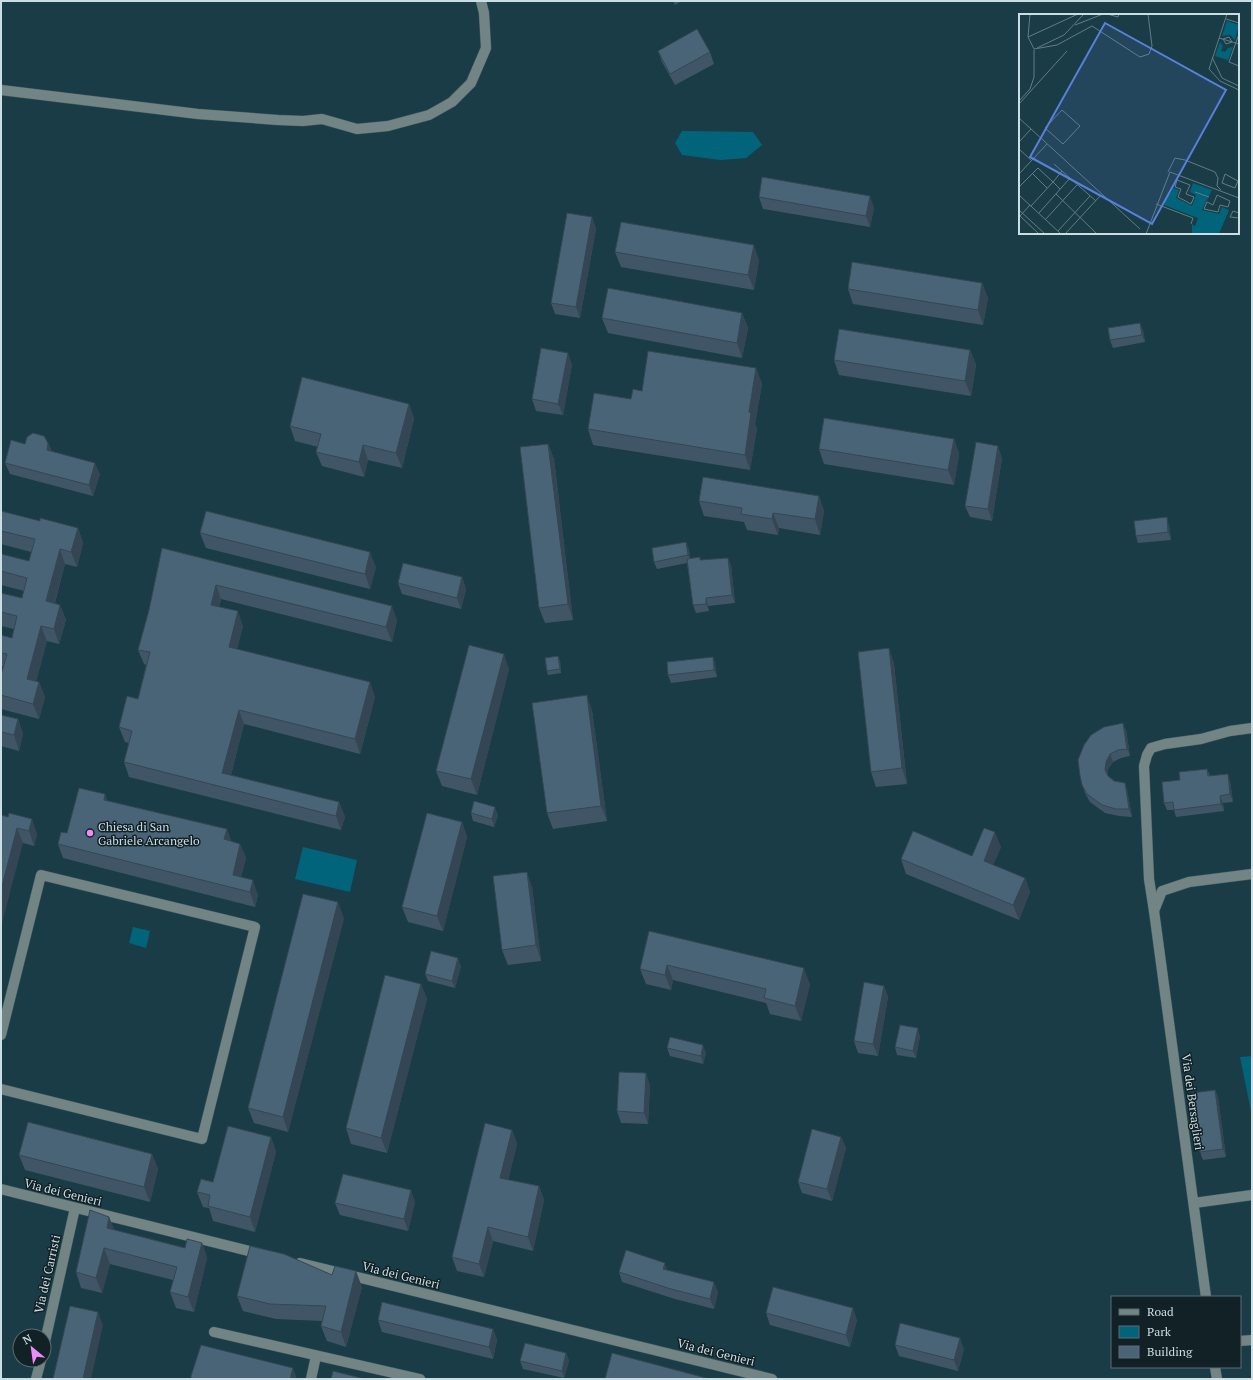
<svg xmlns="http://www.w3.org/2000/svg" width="1253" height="1380" font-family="'PT Serif',serif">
	<rect width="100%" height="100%" fill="#1a3c46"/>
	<g fill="#02647b">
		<path d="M682 131 753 132 762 145 746 158 720 160 682 155 675 143Z"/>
		<path d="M303 847 357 860 350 892 295 879Z"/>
		<path d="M133 927 150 931 146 948 129 943Z"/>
		<path d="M1252 1056V1116L1240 1057Z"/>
	</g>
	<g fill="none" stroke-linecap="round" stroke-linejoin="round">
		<defs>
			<g id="minor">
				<path d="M1 90 198 114 278 120 303 121 322 119 357 129 388 126 429 115 452 102 471 83 486 48 484 13 481 1"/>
				<path d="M1154 911 1149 879 1144 766 1147 755 1151 748 1165 744 1201 739 1230 731 1252 728"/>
				<path d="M1 1035 41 875 255 927 202 1139 1 1089"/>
				<path d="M1 1189 261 1254"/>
				<path d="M1194 1203 1252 1195"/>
				<path d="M300 1263 772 1379"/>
				<path d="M1206 1297 1154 911 1162 891 1189 882 1252 874"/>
				<path d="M214 1332 420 1379"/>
				<path d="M1240 1341 1252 1340"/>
				<path d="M44 1346 75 1208"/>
				<path d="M1215 1367 1217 1379"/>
				<path d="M36 1379 41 1360"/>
				<path d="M311 1379 316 1356"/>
			</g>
		</defs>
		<use href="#minor" stroke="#3a5962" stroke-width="11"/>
		<use href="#minor" stroke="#738485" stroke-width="10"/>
	</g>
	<g fill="#405666">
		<path d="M673 1H682L675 5Z"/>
		<path d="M658 51 710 52 714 64 675 85 662 62Z"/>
		<path d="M759 197 874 207 870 227 763 209Z"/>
		<path d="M592 217 596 229 580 318 555 314 551 303Z"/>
		<path d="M615 252 759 260 754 290 621 267Z"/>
		<path d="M982 283 988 298 983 325 853 304 848 289Z"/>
		<path d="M742 313 748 328 742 358 608 333 602 318Z"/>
		<path d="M1143 330 1145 342 1113 348 1110 340Z"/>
		<path d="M970 350 976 365 971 396 839 375 834 360Z"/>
		<path d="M572 364 563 415 536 411 532 399Z"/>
		<path d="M756 368 762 384 755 424 757 428 750 470 593 445 588 429 642 391Z"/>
		<path d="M409 404 414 419 402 468 368 460 364 477 322 466 316 452 318 447 295 441 290 426Z"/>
		<path d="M954 439 959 454 954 485 824 464 819 449Z"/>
		<path d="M48 443 52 451 100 474 93 496 10 474 5 463 25 444Z"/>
		<path d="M548 444 554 459 573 620 545 623 539 608Z"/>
		<path d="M1002 458 992 521 970 517 965 506Z"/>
		<path d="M819 496 824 511 820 535 779 528 778 535 747 530 744 522 704 516 699 501Z"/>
		<path d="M1 511 40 521 78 528 83 543 77 567 65 564 55 603 60 605 66 620 59 644 47 641 36 681 39 682 45 697 39 719 1 709V675L4 667 1 666V635L12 638 14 629 1 626V593L22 598 24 591 1 585V554L29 561 31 552 1 544Z"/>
		<path d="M1169 525 1171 540 1138 543 1136 536Z"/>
		<path d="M200 533 376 567 370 589 206 548Z"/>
		<path d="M162 548 397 620 392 642 221 599 219 607 243 626 237 649 375 697 360 754 244 724 231 775 339 802 345 817 341 830 129 777 124 762 129 743 125 742 119 727 138 699 146 665 144 664 138 650 149 610Z"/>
		<path d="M689 549 690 559 731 565 735 603 708 606 709 611 696 613 693 605 687 563 657 569 654 562Z"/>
		<path d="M462 577 466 589 461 609 402 594 398 583Z"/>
		<path d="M889 648 894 664 907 784 876 787 871 772Z"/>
		<path d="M558 656 560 660 561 673 548 675 547 671Z"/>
		<path d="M713 657 715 664 717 677 671 683 668 675Z"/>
		<path d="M509 669 477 795 442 786 436 771Z"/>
		<path d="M592 710 607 821 553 829 547 813Z"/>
		<path d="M1 715 18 719 23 734 19 751 1 746Z"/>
		<path d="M1126 730 1130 756 1121 758 1113 762 1108 769V776L1114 781 1125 783 1127 790 1132 817 1119 816 1105 813 1090 802 1085 793 1082 785Z"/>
		<path d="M1207 769 1210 776 1230 781 1233 802 1223 803 1224 811 1176 817 1174 810H1167L1164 803 1180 780Z"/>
		<path d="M105 794 107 801 227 829 231 841 240 844 246 858 241 877 258 895 255 907 63 858 58 844Z"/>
		<path d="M471 813 498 815 494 827 473 821Z"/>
		<path d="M1 815 37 834 34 846 23 843Z"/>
		<path d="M462 822 467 837 443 931 408 922 402 907Z"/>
		<path d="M1001 847 993 865 1025 878 1030 892 1019 920 906 874 901 859 972 856Z"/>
		<path d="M532 887 541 961 508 965 502 950Z"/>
		<path d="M344 918 288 1132 254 1123 248 1108Z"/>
		<path d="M649 931 810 984 801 1021 770 1014 766 1003 673 980 671 990 646 984 640 969Z"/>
		<path d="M461 966 455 988 428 981 425 974Z"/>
		<path d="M421 984 427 999 387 1153 351 1144 346 1128Z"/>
		<path d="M884 986 888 997 878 1056 858 1053 854 1041Z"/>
		<path d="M920 1036 916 1058 897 1055 895 1047Z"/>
		<path d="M667 1048 706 1053 703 1064 670 1056Z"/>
		<path d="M650 1085 648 1124 621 1123 617 1111Z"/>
		<path d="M1215 1090 1218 1097 1226 1157 1203 1160 1200 1152Z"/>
		<path d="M512 1130 517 1144 508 1180 539 1186 544 1200 533 1251 493 1241 484 1277 457 1271 452 1257Z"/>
		<path d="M271 1137 276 1152 255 1232 213 1221 209 1208 203 1207 197 1192 213 1182Z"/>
		<path d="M841 1137 846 1148 832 1201 802 1193 798 1182Z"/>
		<path d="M152 1154 158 1169 150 1202 25 1170 19 1155Z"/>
		<path d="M415 1202 408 1231 340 1215 335 1203Z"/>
		<path d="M109 1217 114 1230 185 1248 202 1243 207 1258 194 1312 176 1308 170 1292 173 1280 110 1264 102 1293 81 1288 76 1272Z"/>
		<path d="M667 1270 718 1292 714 1309 675 1299 622 1282 619 1272Z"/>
		<path d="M332 1275 362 1287 346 1347 327 1341 321 1326 322 1321 276 1319 243 1311 237 1296Z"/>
		<path d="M766 1313 857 1320 850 1347 770 1325Z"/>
		<path d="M378 1320 493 1329 497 1340 493 1359 382 1332Z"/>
		<path d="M895 1345 964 1349 958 1371 899 1356Z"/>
		<path d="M566 1353 569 1361 564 1378 523 1369 520 1361Z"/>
	</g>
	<g fill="#344653">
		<path d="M870 196 874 207 870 227 866 216Z"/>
		<path d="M592 217 596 229 580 318 576 307Z"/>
		<path d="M754 245 759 260 754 290 748 275Z"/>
		<path d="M982 283 988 298 983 325 978 310Z"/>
		<path d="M742 313 748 328 742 358 737 343Z"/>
		<path d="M1140 323 1143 330 1145 342 1142 335Z"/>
		<path d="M970 350 976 365 971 396 965 381Z"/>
		<path d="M568 353 572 364 563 415 558 404Z"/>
		<path d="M756 368 762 384 755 424 757 428 750 470 745 455 749 412Z"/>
		<path d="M409 404 414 419 402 468 396 453Z"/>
		<path d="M954 439 959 454 954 485 948 470Z"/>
		<path d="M48 443 53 454 47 450Z"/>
		<path d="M548 444 554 459 573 620 568 604Z"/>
		<path d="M363 445 368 460 364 477 359 462Z"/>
		<path d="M998 446 1002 458 992 521 988 509Z"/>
		<path d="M95 463 100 474 93 496 89 485Z"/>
		<path d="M819 496 824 511 820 535 815 519Z"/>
		<path d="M773 513 779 528 778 535 772 519Z"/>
		<path d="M1167 517 1169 525 1171 540 1168 532Z"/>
		<path d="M78 528 83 543 77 567 71 552Z"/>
		<path d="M686 542 689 549 691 562 688 555Z"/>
		<path d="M60 549 65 564 51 616 46 601Z"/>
		<path d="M370 552 376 567 370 589 365 574Z"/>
		<path d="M728 558 731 565 735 603 732 595Z"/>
		<path d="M462 577 466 589 461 609 457 598Z"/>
		<path d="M216 585 221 599 216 619 211 605Z"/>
		<path d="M706 598 708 606 709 611 706 604Z"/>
		<path d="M60 605 66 620 59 644 54 629Z"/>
		<path d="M392 606 397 620 392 642 386 627Z"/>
		<path d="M238 611 243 626 234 661 229 647Z"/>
		<path d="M41 626 47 641 33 694 27 679Z"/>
		<path d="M889 648 894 664 907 784 902 768Z"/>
		<path d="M504 654 509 669 477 795 471 779Z"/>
		<path d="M558 656 560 660 561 673 560 669Z"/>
		<path d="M713 657 715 664 717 677 714 670Z"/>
		<path d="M39 682 45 697 39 719 33 704Z"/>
		<path d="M370 682 375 697 360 754 355 739Z"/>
		<path d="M587 695 592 710 607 821 601 806Z"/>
		<path d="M239 710 244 724 228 787 222 773Z"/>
		<path d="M18 719 23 734 19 751 14 735Z"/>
		<path d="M1123 723 1126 730 1130 756 1127 749Z"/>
		<path d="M1110 754 1113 762 1108 769V777L1105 770 1106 762Z"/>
		<path d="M1228 774 1230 781 1233 802 1230 794Z"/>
		<path d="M1125 783 1127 790 1132 817 1129 809Z"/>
		<path d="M105 794 110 808 104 800Z"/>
		<path d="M1220 796 1223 803 1224 811 1221 804Z"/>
		<path d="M339 802 345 817 341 830 336 816Z"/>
		<path d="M495 807 498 815 494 827 492 819Z"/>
		<path d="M32 819 37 834 34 846 29 831Z"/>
		<path d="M462 822 467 837 443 931 437 916Z"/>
		<path d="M17 828 23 843 1 927V890Z"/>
		<path d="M227 829 232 843 224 839Z"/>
		<path d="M995 832 1001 847 989 875 984 861Z"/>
		<path d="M240 844 246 858 238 889 233 875Z"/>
		<path d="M527 872 532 887 541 961 536 945Z"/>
		<path d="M1025 878 1030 892 1019 920 1013 905Z"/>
		<path d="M253 880 258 895 255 907 250 892Z"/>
		<path d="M338 902 344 918 288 1132 283 1117Z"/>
		<path d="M458 958 461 966 455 988 452 981Z"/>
		<path d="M667 965 673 980 671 990 665 975Z"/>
		<path d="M804 968 810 984 801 1021 795 1006Z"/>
		<path d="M421 984 427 999 387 1153 381 1138Z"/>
		<path d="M884 986 888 997 878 1056 873 1044Z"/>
		<path d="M918 1028 920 1036 916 1058 913 1051Z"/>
		<path d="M703 1045 706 1053 703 1064 701 1056Z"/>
		<path d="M646 1073 650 1085 648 1124 644 1113Z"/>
		<path d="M1215 1090 1218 1097 1226 1157 1223 1149Z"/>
		<path d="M512 1130 517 1144 505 1192 500 1178Z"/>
		<path d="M271 1137 276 1152 255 1232 250 1217Z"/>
		<path d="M841 1137 846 1148 832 1201 827 1189Z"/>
		<path d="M152 1154 158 1169 150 1202 144 1187Z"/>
		<path d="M539 1186 544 1200 533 1251 528 1237Z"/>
		<path d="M411 1190 415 1202 408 1231 404 1219Z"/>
		<path d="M109 1217 115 1232 107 1228Z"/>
		<path d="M488 1227 493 1241 484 1277 479 1264Z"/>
		<path d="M202 1243 207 1258 194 1312 188 1297Z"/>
		<path d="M104 1248 110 1264 102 1293 96 1278Z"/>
		<path d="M665 1263 668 1273 663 1269Z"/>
		<path d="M356 1271 362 1287 346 1347 341 1332Z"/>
		<path d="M714 1282 718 1292 714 1309 710 1299Z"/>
		<path d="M853 1308 857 1320 850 1347 846 1335Z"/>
		<path d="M98 1312 103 1325 91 1379H83Z"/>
		<path d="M493 1329 497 1340 493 1359 489 1347Z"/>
		<path d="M960 1338 964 1349 958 1371 954 1360Z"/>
		<path d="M566 1353 569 1361 564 1378 562 1371Z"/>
		<path d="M293 1368 297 1379H290Z"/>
	</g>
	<g fill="#4a6477" stroke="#344653">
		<path d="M697 29 710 52 670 74 658 51Z"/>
		<path d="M762 177 870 196 866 216 759 197Z"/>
		<path d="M567 213 592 217 576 307 551 303Z"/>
		<path d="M621 222 754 245 748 275 615 252Z"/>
		<path d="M852 262 982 283 978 310 848 289Z"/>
		<path d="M608 288 742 313 737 343 602 318Z"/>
		<path d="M1140 323 1142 335 1110 340 1108 328Z"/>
		<path d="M839 329 970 350 965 381 834 360Z"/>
		<path d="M541 348 568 353 558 404 532 399Z"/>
		<path d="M648 351 756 368 749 412 751 413 745 455 588 429 594 393 631 399 633 389 642 391Z"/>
		<path d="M302 377 409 404 396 453 363 445 359 462 316 452 321 434 290 426Z"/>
		<path d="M824 418 954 439 948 470 819 449Z"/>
		<path d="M33 433 44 436 48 443 47 450 95 463 89 485 5 463 11 440 25 444 27 437Z"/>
		<path d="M976 442 998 446 988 509 965 506Z"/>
		<path d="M548 444 568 604 539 608 520 447Z"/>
		<path d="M703 477 819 496 815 519 773 513 772 519 741 514 742 508 699 501Z"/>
		<path d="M1 511 40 521V518L78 528 71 552 60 549 46 601 60 605 54 629 41 626 27 679 39 682 33 704 1 695V675L7 654 1 653V635L12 638 17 616 1 612V593L22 598 27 578 1 571V554L29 561 35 539 1 531Z"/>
		<path d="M206 511 370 552 365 574 200 533Z"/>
		<path d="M1167 517 1168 532 1136 536 1134 521Z"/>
		<path d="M686 542 688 555 654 562 652 548Z"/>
		<path d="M162 548 392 606 386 627 216 585 211 605 238 611 229 647 370 682 355 739 239 710 222 773 339 802 336 816 124 762 132 731 119 727 127 696 138 699 150 652 138 650 149 610Z"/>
		<path d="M700 557V560L728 558 732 595 706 598V604L693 605 687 559Z"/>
		<path d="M403 563 462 577 457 598 398 583Z"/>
		<path d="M469 645 504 654 471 779 436 771Z"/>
		<path d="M889 648 902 768 871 772 858 652Z"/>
		<path d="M558 656 560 669 547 671 545 658Z"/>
		<path d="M713 657 714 670 668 675 667 662Z"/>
		<path d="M587 695 601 806 547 813 532 703Z"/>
		<path d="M1 715 18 719 14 735 1 732Z"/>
		<path d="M1123 723 1127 749 1118 750 1110 754 1106 762 1105 770 1108 776 1114 781 1125 783 1129 809H1116L1102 805 1087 794 1082 785 1080 776 1078 760 1084 745 1091 735 1104 727Z"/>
		<path d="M1207 769 1208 776 1228 774 1230 794 1220 796 1221 804 1174 810 1173 802 1164 803 1162 782 1180 780 1179 772Z"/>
		<path d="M79 788 105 794 104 800 227 829 224 839 240 844 233 875 253 880 250 892 58 844 61 832 67 833Z"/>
		<path d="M474 801 495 807 492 819 471 813Z"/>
		<path d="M9 813 32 819 29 831 17 828 1 890V815L8 817Z"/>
		<path d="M427 813 462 822 437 916 402 907Z"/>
		<path d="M984 828 995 832 984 861 1025 878 1013 905 901 859 913 831 972 856Z"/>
		<path d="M527 872 536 945 502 950 493 876Z"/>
		<path d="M303 894 338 902 283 1117 248 1108Z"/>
		<path d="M649 931 804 968 795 1006 764 998 766 989 667 965 665 975 640 969Z"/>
		<path d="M431 951 458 958 452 981 425 974Z"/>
		<path d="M385 975 421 984 381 1138 346 1128Z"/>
		<path d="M864 982 884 986 873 1044 854 1041Z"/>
		<path d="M900 1025 918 1028 913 1051 895 1047Z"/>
		<path d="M670 1037 703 1045 701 1056 667 1048Z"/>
		<path d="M619 1072 646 1073 644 1113 617 1111Z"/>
		<path d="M1215 1090 1223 1149 1200 1152 1192 1093Z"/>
		<path d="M28 1122 152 1154 144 1187 19 1155Z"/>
		<path d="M485 1123 512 1130 500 1178 539 1186 528 1237 488 1227 479 1264 452 1257Z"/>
		<path d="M228 1126 271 1137 250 1217 208 1206 210 1195 197 1192 201 1179 213 1182Z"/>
		<path d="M812 1129 841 1137 827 1189 798 1182Z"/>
		<path d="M343 1174 411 1190 404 1219 335 1203Z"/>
		<path d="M90 1210 109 1217 107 1228 185 1248 187 1239 202 1243 188 1297 170 1292 177 1267 104 1248 96 1278 76 1272Z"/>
		<path d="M250 1246 284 1254 332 1275 335 1266 356 1271 341 1332 321 1326 326 1306 270 1304 237 1296Z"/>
		<path d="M626 1250 665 1263 663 1269 714 1282 710 1299 671 1289 619 1272Z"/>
		<path d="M773 1287 853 1308 846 1335 766 1313Z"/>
		<path d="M382 1302 493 1329 489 1347 378 1320Z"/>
		<path d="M70 1306 98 1312 83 1379H53Z"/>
		<path d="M900 1323 960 1338 954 1360 895 1345Z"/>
		<path d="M525 1343 566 1353 562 1371 520 1361Z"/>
		<path d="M201 1345 293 1368 290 1379H191V1376Z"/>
		<path d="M612 1353 706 1378V1379H605Z"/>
		<path d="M333 1371 365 1379H331Z"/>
	</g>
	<circle fill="#ed8cf9" stroke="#122125" stroke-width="1.5" cx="90" cy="833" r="4"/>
	<g text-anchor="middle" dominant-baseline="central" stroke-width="3" stroke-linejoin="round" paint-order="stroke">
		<g font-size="12" fill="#cbdee4" stroke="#122125" text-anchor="start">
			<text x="98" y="826">Chiesa di San<tspan x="98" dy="14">Gabriele Arcangelo</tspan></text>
		</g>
		<g font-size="12" fill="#cbdee4" stroke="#122125">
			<text transform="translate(1193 1102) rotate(82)">Via dei Bersaglieri</text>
			<text transform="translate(63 1192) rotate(14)">Via dei Genieri</text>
			<text transform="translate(47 1274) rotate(-77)">Via dei Carristi</text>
			<text transform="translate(401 1275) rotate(14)">Via dei Genieri</text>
			<text transform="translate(716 1352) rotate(14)">Via dei Genieri</text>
		</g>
	</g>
	<g transform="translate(1019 14)">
		<rect width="220" height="220" fill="#1a3c46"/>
		<path d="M208 7 220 11 216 26 211 21 203 22ZM201 28 204 32 202 37 206 38 209 34 214 33 209 46 196 42ZM174 169 193 176 183 196 200 200 203 193 210 196 200 220H173V210L176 212 179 204 145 191 149 178 152 179 154 174 160 176 157 184 173 192 177 181 171 178Z" fill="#02647b"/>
		<path fill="none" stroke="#617d85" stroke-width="1" d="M11 0 9 23 15 35 38 31 73 12 121 43 130 40 133 32 129 0M88 0 99 3 100 0M208 0 190 55 201 67 220 76M207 5 220 9M56 11 84 0M220 20 210 48 220 52M9 23 59 0M200 24 220 30M204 25 210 23 213 28M204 25 207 30 213 28M18 34 45 21 65 0M193 43 203 64 220 72M0 87 11 75 15 63V36M0 90 48 37M43 96 61 112 44 130 26 114ZM0 104 121 215M0 128 12 115M0 135 13 147M35 150 77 187M149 158 156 144 166 146 196 158 199 164 198 172 202 176M13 159 28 174M0 160 28 130M206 160 219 167 216 174 203 169ZM158 166 171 171 167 180 175 183 172 190 159 183 162 175 156 173ZM0 173 19 154 34 168 43 157M176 178 190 183M37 180 78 220M0 181 42 220M198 181 211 187 209 193 201 191 199 198 185 195 188 188 194 191ZM137 190 174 204 172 210M12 192 34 168 41 175M0 196 26 220M20 199 51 164M220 199 214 197 211 203 220 204M0 201 20 220M1 202 11 191M26 206 58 171M39 217 71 182M46 220 81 182M127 220 151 158 220 184"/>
		<path fill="#5a80dc" fill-opacity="0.15" stroke="#5a80dc" stroke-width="2" d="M86 9 207 76 133 210 11 143Z"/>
		<rect width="220" height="220" fill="none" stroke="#cbdee4" stroke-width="2"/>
	</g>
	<rect width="1253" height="1380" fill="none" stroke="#cbdee4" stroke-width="4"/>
	<rect x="1111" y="1296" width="130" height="72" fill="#122125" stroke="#5c6d71"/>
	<rect x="1119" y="1309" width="20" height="6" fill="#738485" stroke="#5c6d71"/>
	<text x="1147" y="1316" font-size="12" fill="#cbdee4">Road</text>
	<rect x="1119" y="1326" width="20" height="12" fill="#02647b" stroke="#5c6d71"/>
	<text x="1147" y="1336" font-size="12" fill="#cbdee4">Park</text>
	<rect x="1119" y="1346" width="20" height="12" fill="#4a6477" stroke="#5c6d71"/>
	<text x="1147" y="1356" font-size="12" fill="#cbdee4">Building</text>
	<g transform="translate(32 1348) rotate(331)"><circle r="19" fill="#122125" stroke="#5c6d71"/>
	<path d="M0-3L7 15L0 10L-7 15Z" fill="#ed8cf9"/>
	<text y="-6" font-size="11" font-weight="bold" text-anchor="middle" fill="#cbdee4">N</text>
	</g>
</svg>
